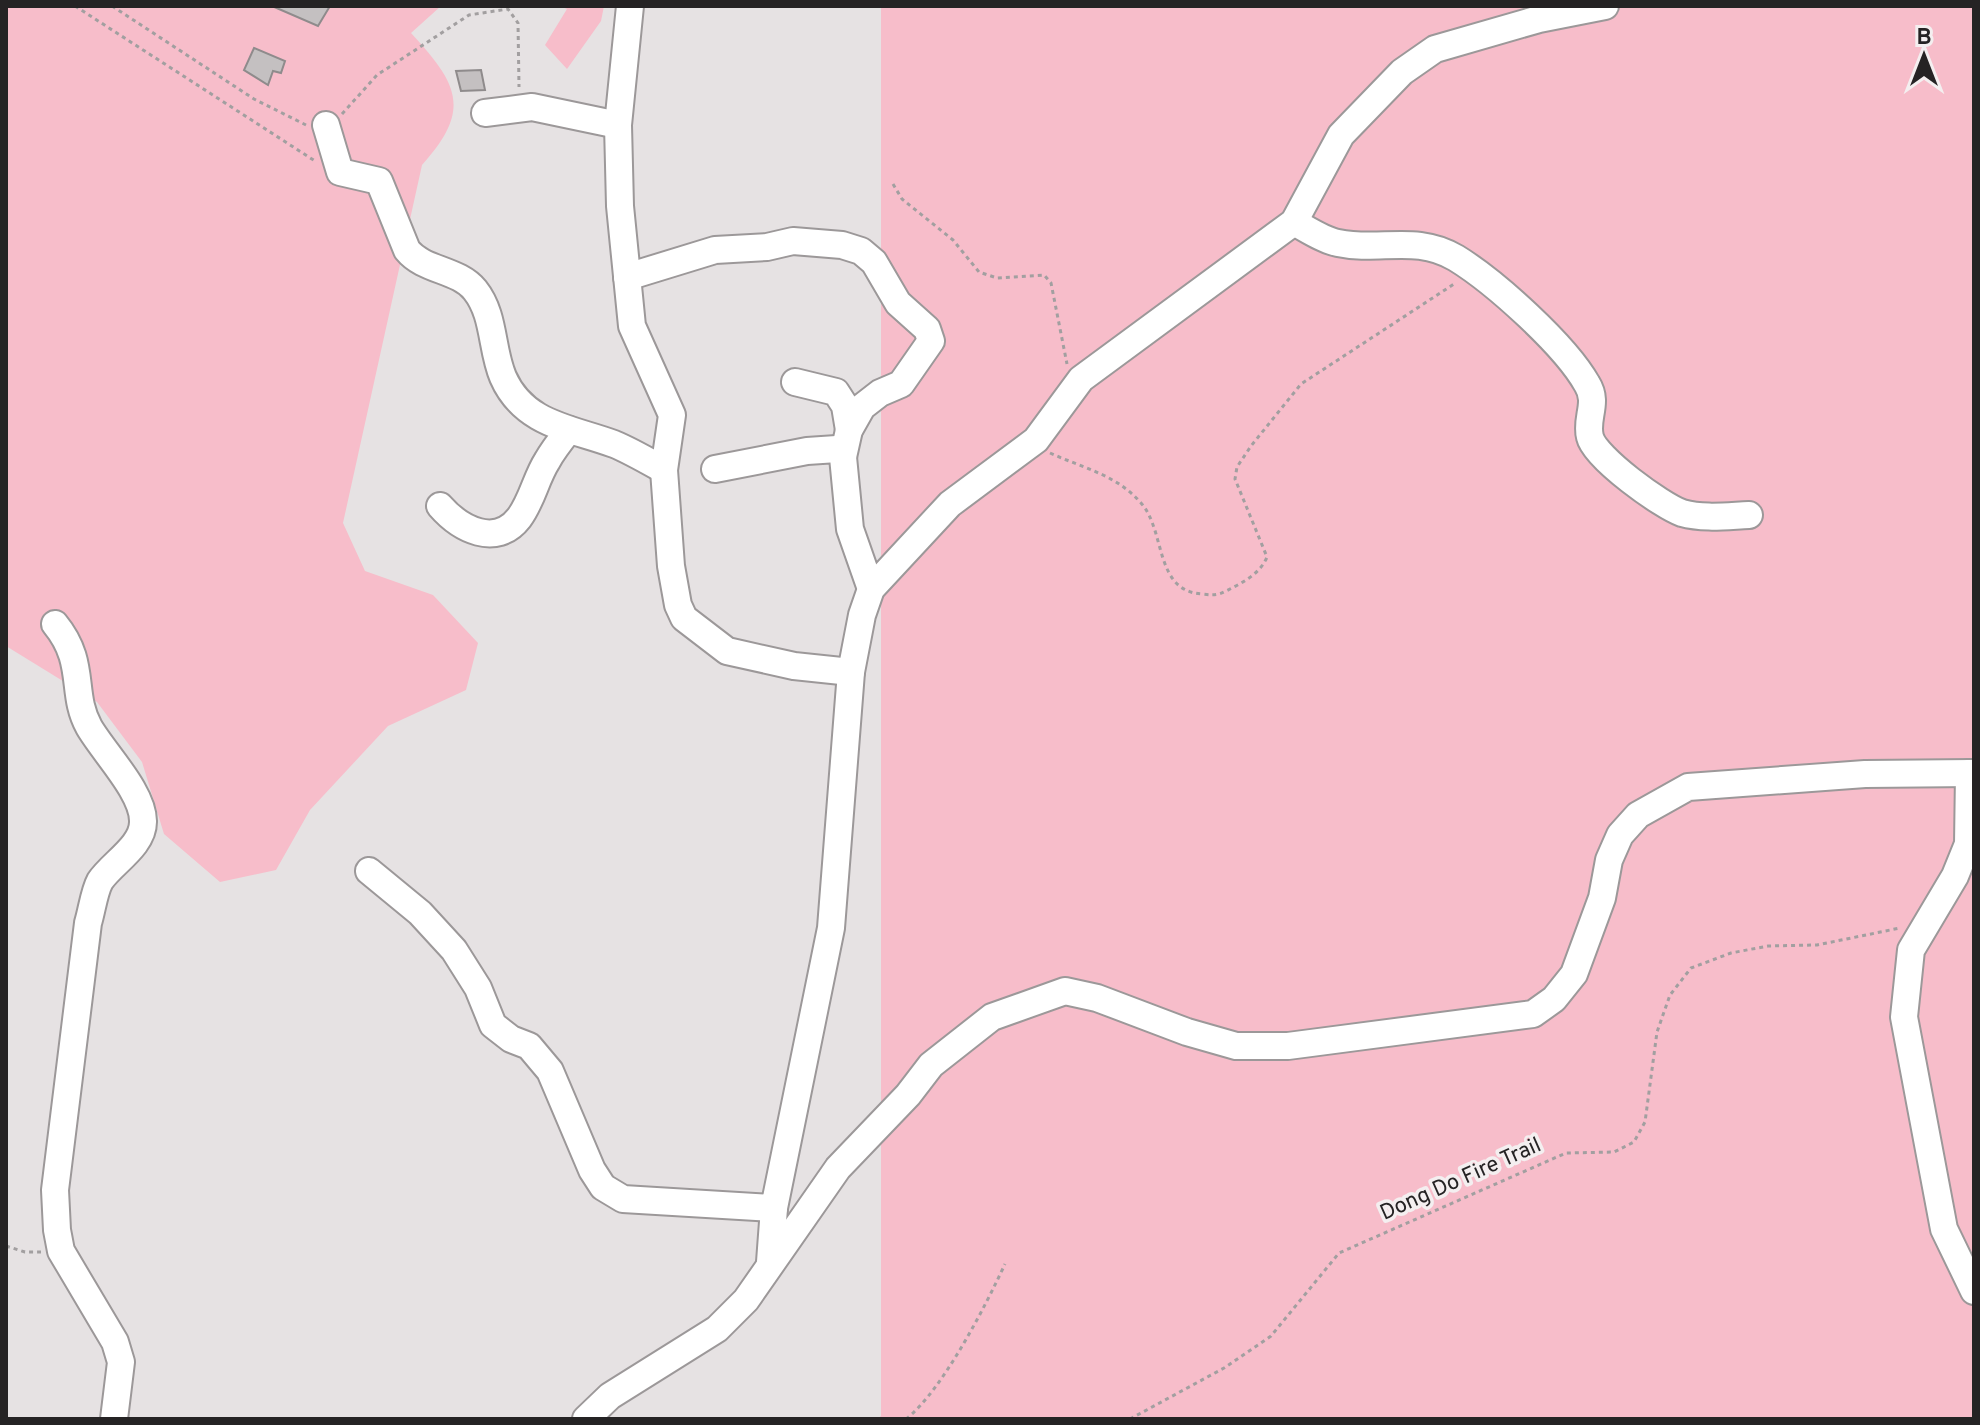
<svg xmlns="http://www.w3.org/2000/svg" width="1980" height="1425" font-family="Overpass,sans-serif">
	<rect width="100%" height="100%" fill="#e6e2e3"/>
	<g fill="#f7bdca">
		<path d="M6 6H441L411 33C457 83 473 109 422 165L343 523 365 571 433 595 478 643 466 690 388 726 310 810 276 870 220 882 164 834 142 762 97 702 6 646Z"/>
		<path d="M560 6H604L601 21 567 69 545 45 567 9Z"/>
		<path d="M881 6H1974V1419H877L881 1416Z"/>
	</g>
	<g fill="#c4c0c1" stroke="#8f8b8c" stroke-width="2">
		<path d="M272 6H330L318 26Z"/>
		<path d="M254 48 285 61 281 73 273 71 268 85 244 70Z"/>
		<path d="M481 70 485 90 461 91 456 71Z"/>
	</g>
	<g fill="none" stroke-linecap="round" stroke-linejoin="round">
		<defs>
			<g id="minor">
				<path d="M630 6 618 125 620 206 632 326 672 415 664 470 671 566 678 605 684 618 727 651 794 666 851 672"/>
				<path d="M485 113 532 107 618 125"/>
				<path d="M326 125 340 172 379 181 407 250C424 271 458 269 475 290 495 315 491 349 503 377 524 425 571 428 614 444 631 451 648 461 664 470"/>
				<path d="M1294 222C1307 229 1323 240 1338 243 1379 252 1416 234 1456 258 1495 282 1565 345 1587 384 1599 403 1585 418 1590 437 1595 458 1662 506 1682 513 1704 519 1726 516 1749 515"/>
				<path d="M627 277 715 250 767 247 793 241 842 245 861 251 874 262 898 303 927 329 931 341 901 384 880 393 862 407 849 430 843 457"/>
				<path d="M795 382 836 392 845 406 849 430"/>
				<path d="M715 469 807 451 837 449 843 457 850 529 871 589"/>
				<path d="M440 506C460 529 496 548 519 518 532 501 536 478 547 461 553 450 561 440 569 430"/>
				<path d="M55 624C87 663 70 693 89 727 104 753 144 793 143 822 143 846 112 863 100 881 94 892 92 910 88 923L55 1190 57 1230 61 1251 115 1342 121 1362 114 1419"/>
				<path d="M1969 773 1968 844 1955 876 1911 950 1904 1017 1944 1229 1974 1291"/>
				<path d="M369 871 420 913 454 950 478 988 493 1025 511 1039 529 1046 550 1071 592 1170 603 1187 623 1199 774 1208"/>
				<path d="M770 1262 774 1208 831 928 851 672 862 615 871 589 950 504 1036 440 1081 379 1294 222 1341 135 1402 72 1435 49 1539 19 1605 6"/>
				<path d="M586 1419 610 1396 717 1329 746 1300 838 1168 908 1095 931 1065 992 1017 1065 991 1097 998 1187 1032 1236 1046H1288L1533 1014 1554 999 1574 974 1602 898 1609 860 1620 835 1638 815 1688 787 1865 774 1974 773"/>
			</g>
		</defs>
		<use href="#minor" stroke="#9c9899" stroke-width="30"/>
		<g stroke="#a29fa0" stroke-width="3" stroke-dasharray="4 4" stroke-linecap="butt">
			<path d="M75 6 315 161"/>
			<path d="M112 6 254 99 306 125"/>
			<path d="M342 114 377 75 469 15 508 9 518 23 519 87"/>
			<path d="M893 184 902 199 953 240 979 272 997 278 1044 275 1051 283 1067 364"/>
			<path d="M1050 453C1083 468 1117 475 1141 503 1166 531 1154 591 1202 594 1211 595 1217 596 1226 591 1242 583 1260 574 1267 557L1235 479 1237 467 1251 446 1301 384 1454 284"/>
			<path d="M6 1246 25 1252H41"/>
			<path d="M906 1419C942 1391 985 1307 1005 1264"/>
			<path d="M1130 1419 1224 1368 1271 1336 1339 1253 1566 1153 1614 1152 1634 1142 1645 1122 1657 1032 1670 995 1691 968 1731 953 1768 946 1817 945 1900 928"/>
		</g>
		<use href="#minor" stroke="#fff" stroke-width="26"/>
	</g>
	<g text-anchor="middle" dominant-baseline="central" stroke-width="7" stroke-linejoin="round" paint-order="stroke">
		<g font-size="22" fill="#252324" stroke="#f4eff0">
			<text transform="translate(1461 1180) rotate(-24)">Dong Do Fire Trail</text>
		</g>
	</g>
	<rect width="1980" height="1425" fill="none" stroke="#252324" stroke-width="16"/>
	<g transform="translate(1924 56)" stroke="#f4eff0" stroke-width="6" paint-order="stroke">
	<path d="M0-6L14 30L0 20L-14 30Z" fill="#252324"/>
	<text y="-12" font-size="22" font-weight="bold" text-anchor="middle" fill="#252324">B</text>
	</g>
</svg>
